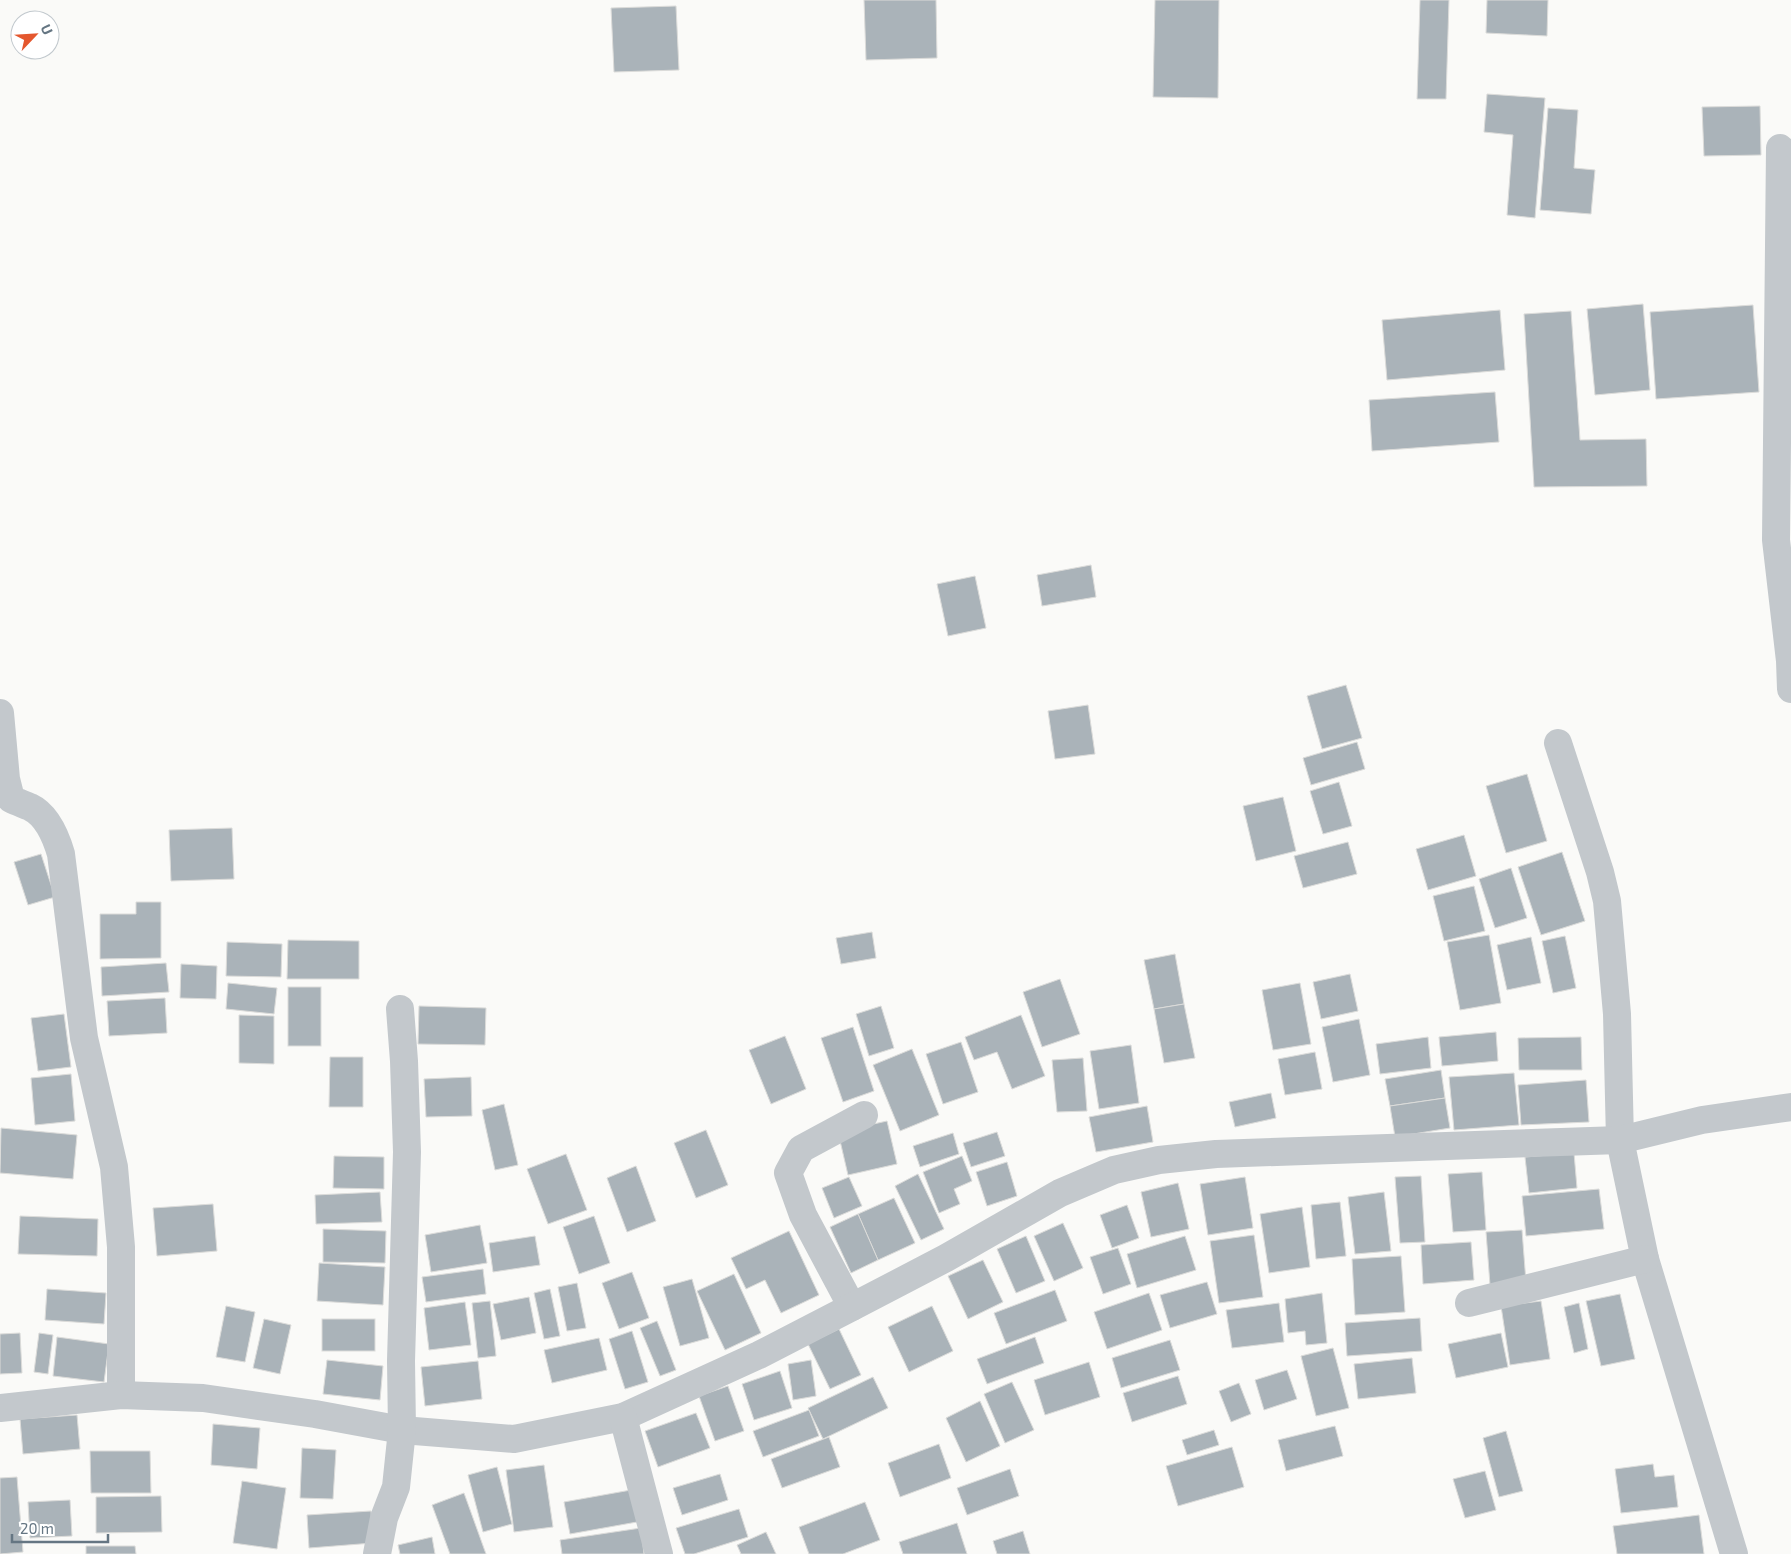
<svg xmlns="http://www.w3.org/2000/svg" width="1791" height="1554" font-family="'Exo 2',sans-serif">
	<rect width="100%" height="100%" fill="#fafaf8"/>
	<g fill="#aab3b9" stroke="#dcdcda">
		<path d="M864 0H936L937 58 866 60Z"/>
		<path d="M1155 0H1219L1218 98 1153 97Z"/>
		<path d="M1420 0H1449L1446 99H1417Z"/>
		<path d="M1487 0H1548L1547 36 1486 33Z"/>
		<path d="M676 6 679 70 614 72 611 8Z"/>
		<path d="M1487 94 1545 98 1535 218 1507 215 1513 135 1484 132Z"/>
		<path d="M1760 106 1761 155 1704 156 1702 107Z"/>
		<path d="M1548 108 1578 110 1574 168 1595 170 1591 214 1540 210Z"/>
		<path d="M1643 304 1650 390 1595 395 1587 309Z"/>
		<path d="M1753 305 1759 392 1656 399 1650 312Z"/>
		<path d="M1500 310 1505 370 1387 380 1382 320Z"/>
		<path d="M1571 311 1580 440 1646 439 1647 486 1534 487 1524 314Z"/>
		<path d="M1495 392 1499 442 1372 451 1369 400Z"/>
		<path d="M1091 565 1096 597 1042 606 1037 575Z"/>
		<path d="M975 576 986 628 948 636 937 584Z"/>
		<path d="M1346 685 1362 738 1322 749 1307 696Z"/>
		<path d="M1088 705 1095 754 1055 759 1048 711Z"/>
		<path d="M1357 742 1365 769 1311 785 1303 758Z"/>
		<path d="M1527 774 1547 841 1506 853 1486 786Z"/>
		<path d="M1339 782 1352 826 1323 834 1310 791Z"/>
		<path d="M1283 797 1296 851 1256 861 1243 806Z"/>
		<path d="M232 828 234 879 171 881 169 830Z"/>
		<path d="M1464 835 1476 876 1428 890 1416 849Z"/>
		<path d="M1348 842 1357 874 1303 888 1294 856Z"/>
		<path d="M1562 852 1585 921 1541 935 1518 867Z"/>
		<path d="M41 854 55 897 28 905 14 862Z"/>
		<path d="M1511 868 1527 918 1495 928 1479 879Z"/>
		<path d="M1474 886 1485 931 1444 941 1433 896Z"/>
		<path d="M136 902H161V958L100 959V914H136Z"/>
		<path d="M872 932 876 958 841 964 836 938Z"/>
		<path d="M1489 935 1501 1003 1460 1010 1447 942Z"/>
		<path d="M1565 936 1576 988 1553 993 1542 941Z"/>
		<path d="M1531 937 1541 983 1507 990 1497 945Z"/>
		<path d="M288 940 359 941V979H287Z"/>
		<path d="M227 942 282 944 281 977 226 976Z"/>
		<path d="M1175 954 1184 1004 1154 1009 1144 960Z"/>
		<path d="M166 963 169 992 102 996 101 967Z"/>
		<path d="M181 964 217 966 216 999 180 998Z"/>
		<path d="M1350 974 1358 1011 1321 1019 1313 982Z"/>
		<path d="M1060 979 1080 1034 1042 1047 1023 992Z"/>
		<path d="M228 983 277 988 274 1014 226 1009Z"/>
		<path d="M1300 983 1311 1044 1273 1050 1262 990Z"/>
		<rect x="288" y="987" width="33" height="59"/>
		<path d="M165 998 167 1033 109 1036 107 1001Z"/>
		<path d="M1184 1004 1195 1058 1164 1063 1154 1009Z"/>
		<path d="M419 1006 486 1008 485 1045 418 1044Z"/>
		<path d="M881 1006 894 1048 869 1056 856 1014Z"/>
		<path d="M64 1014 71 1067 38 1071 31 1018Z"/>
		<path d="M239 1015 274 1016V1064L239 1063Z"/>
		<path d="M1021 1015 1045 1076 1012 1089 997 1052 974 1060 965 1037Z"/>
		<path d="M1359 1019 1370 1075 1333 1082 1322 1027Z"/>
		<path d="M853 1027 874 1091 843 1102 821 1038Z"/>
		<path d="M1496 1032 1498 1061 1442 1066 1439 1037Z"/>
		<path d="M785 1036 806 1089 771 1104 749 1050Z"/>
		<path d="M1428 1037 1431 1068 1380 1074 1376 1044Z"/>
		<path d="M1581 1037 1582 1070H1519L1518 1038Z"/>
		<path d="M961 1042 978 1092 943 1104 926 1054Z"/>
		<path d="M1131 1045 1139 1103 1099 1109 1090 1051Z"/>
		<path d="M912 1049 939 1115 900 1131 873 1065Z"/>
		<path d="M1315 1052 1322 1089 1285 1095 1278 1059Z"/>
		<path d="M330 1057H363V1107H329Z"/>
		<path d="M1083 1058 1087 1111 1057 1112 1052 1060Z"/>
		<path d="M1441 1070 1445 1098 1390 1106 1385 1079Z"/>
		<path d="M1514 1073 1519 1125 1454 1130 1449 1077Z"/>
		<path d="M71 1074 75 1121 35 1125 31 1078Z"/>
		<path d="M471 1077 472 1116 426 1117 424 1079Z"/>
		<path d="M1586 1080 1589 1122 1521 1125 1518 1085Z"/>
		<path d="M1271 1093 1276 1118 1235 1127 1229 1102Z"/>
		<path d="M1445 1098 1450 1128 1395 1137 1390 1106Z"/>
		<path d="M504 1104 518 1165 495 1170 482 1110Z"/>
		<path d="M1147 1106 1153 1142 1096 1152 1089 1117Z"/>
		<path d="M887 1121 897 1164 848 1175 838 1132Z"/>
		<path d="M1 1128 77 1135 73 1179 0 1173Z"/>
		<path d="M706 1130 728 1185 696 1198 674 1143Z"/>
		<path d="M997 1132 1005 1156 971 1167 963 1143Z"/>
		<path d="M953 1133 959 1154 920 1167 913 1146Z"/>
		<path d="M1574 1153 1577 1188 1529 1193 1525 1157Z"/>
		<path d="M566 1154 587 1210 548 1224 527 1169Z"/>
		<path d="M334 1156 384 1157V1189L333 1188Z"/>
		<path d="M962 1156 972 1181 954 1189 960 1204 939 1213 923 1172Z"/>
		<path d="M1007 1162 1017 1196 987 1206 976 1172Z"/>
		<path d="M636 1166 656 1221 627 1232 607 1178Z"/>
		<path d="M1482 1172 1486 1230 1453 1232 1448 1174Z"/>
		<path d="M918 1174 944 1229 921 1240 895 1186Z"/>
		<path d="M1421 1176 1425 1242 1400 1243 1395 1177Z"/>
		<path d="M849 1177 862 1206 834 1218 822 1188Z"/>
		<path d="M1245 1177 1253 1228 1208 1235 1200 1184Z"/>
		<path d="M1178 1183 1189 1229 1151 1237 1141 1192Z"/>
		<path d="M1599 1189 1604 1229 1526 1236 1522 1196Z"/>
		<path d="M380 1192 382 1222 316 1224 315 1195Z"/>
		<path d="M1384 1192 1391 1251 1355 1254 1348 1197Z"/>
		<path d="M894 1198 915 1243 878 1260 858 1214Z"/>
		<path d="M1340 1202 1346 1256 1316 1259 1311 1205Z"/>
		<path d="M213 1204 217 1251 157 1256 153 1208Z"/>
		<path d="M1127 1205 1139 1238 1112 1248 1100 1215Z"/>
		<path d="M1302 1207 1310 1267 1269 1273 1260 1214Z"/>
		<path d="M858 1214 878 1260 851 1273 830 1227Z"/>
		<path d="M20 1216 98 1219 97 1256 18 1254Z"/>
		<path d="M594 1216 610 1263 579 1274 563 1227Z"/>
		<path d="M1063 1223 1083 1268 1054 1281 1034 1236Z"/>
		<path d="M480 1225 487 1263 431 1272 425 1235Z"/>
		<path d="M323 1229 386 1231 385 1263 323 1262Z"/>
		<path d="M1522 1230 1526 1282 1490 1285 1486 1232Z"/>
		<path d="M789 1231 819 1295 781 1313 765 1280 746 1289 731 1258Z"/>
		<path d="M1254 1235 1263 1297 1219 1303 1210 1241Z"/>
		<path d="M535 1236 540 1265 493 1272 489 1243Z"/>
		<path d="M1026 1236 1045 1281 1016 1293 997 1249Z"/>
		<path d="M1185 1236 1196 1270 1137 1288 1127 1254Z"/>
		<path d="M1471 1242 1474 1280 1423 1284 1421 1245Z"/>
		<path d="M1118 1248 1131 1284 1103 1294 1090 1257Z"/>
		<path d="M1401 1256 1405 1312 1355 1315 1352 1259Z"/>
		<path d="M983 1260 1003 1302 968 1319 948 1276Z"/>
		<path d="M319 1263 385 1267 383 1305 317 1301Z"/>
		<path d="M483 1269 486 1294 426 1302 422 1277Z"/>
		<path d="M632 1272 649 1318 619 1329 602 1283Z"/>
		<path d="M734 1274 761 1333 725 1350 697 1291Z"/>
		<path d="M692 1279 709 1338 680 1346 663 1287Z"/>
		<path d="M1207 1282 1217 1314 1170 1328 1160 1295Z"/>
		<path d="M577 1283 586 1328 567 1331 558 1287Z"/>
		<path d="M47 1289 106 1293 104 1324 45 1320Z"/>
		<path d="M550 1289 560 1336 544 1339 534 1293Z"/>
		<path d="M1055 1290 1067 1321 1006 1344 994 1313Z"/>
		<path d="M1149 1293 1162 1330 1107 1349 1094 1312Z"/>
		<path d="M1322 1293 1327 1343 1306 1345 1305 1331 1288 1333 1285 1299Z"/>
		<path d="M1620 1294 1635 1359 1601 1366 1586 1301Z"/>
		<path d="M529 1297 536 1333 501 1340 493 1304Z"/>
		<path d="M490 1301 496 1356 478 1358 472 1303Z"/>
		<path d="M1541 1301 1550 1359 1510 1365 1501 1306Z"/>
		<path d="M465 1302 471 1345 429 1350 424 1308Z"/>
		<path d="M1279 1303 1284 1342 1232 1348 1226 1310Z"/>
		<path d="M1579 1303 1588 1349 1574 1353 1564 1307Z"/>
		<path d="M226 1306 255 1312 245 1362 216 1357Z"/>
		<path d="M932 1306 953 1351 909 1372 888 1327Z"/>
		<path d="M1420 1318 1422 1351 1347 1356 1345 1323Z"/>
		<path d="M264 1319 291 1325 280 1374 253 1368Z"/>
		<rect x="322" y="1319" width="53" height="32"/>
		<path d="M657 1321 676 1370 660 1376 640 1328Z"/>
		<path d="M839 1329 861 1375 830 1389 808 1344Z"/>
		<path d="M632 1331 648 1382 625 1389 609 1339Z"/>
		<path d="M20 1333 22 1373 0 1374V1334Z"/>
		<path d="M39 1333 53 1335 48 1374 34 1372Z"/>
		<path d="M1501 1333 1508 1367 1456 1378 1448 1344Z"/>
		<path d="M57 1337 109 1344 104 1382 53 1376Z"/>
		<path d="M1035 1337 1044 1363 987 1384 977 1359Z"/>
		<path d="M599 1338 607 1370 552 1383 544 1350Z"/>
		<path d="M1170 1340 1180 1370 1121 1388 1112 1358Z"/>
		<path d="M1333 1348 1349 1408 1316 1416 1301 1356Z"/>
		<path d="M1412 1358 1416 1393 1358 1399 1354 1364Z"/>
		<path d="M327 1360 383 1366 380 1400 323 1394Z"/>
		<path d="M811 1360 816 1396 793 1400 788 1364Z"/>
		<path d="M478 1361 482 1399 425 1406 421 1367Z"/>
		<path d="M1089 1362 1100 1397 1045 1415 1034 1380Z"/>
		<path d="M1287 1370 1297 1399 1264 1410 1255 1380Z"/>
		<path d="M780 1371 792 1408 754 1420 742 1384Z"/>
		<path d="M1178 1376 1187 1404 1132 1422 1123 1393Z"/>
		<path d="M873 1377 888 1408 823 1439 808 1408Z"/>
		<path d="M1012 1382 1034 1430 1005 1443 984 1394Z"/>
		<path d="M1239 1383 1251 1414 1231 1422 1219 1391Z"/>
		<path d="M728 1386 744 1431 715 1441 699 1396Z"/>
		<path d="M980 1401 1000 1446 966 1462 946 1418Z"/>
		<path d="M809 1410 819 1436 763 1457 753 1431Z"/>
		<path d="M696 1413 710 1448 658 1467 645 1431Z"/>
		<path d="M77 1415 80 1449 23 1454 20 1419Z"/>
		<path d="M213 1424 260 1428 257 1469 211 1465Z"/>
		<path d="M1335 1426 1343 1456 1286 1471 1278 1440Z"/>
		<path d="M1214 1430 1219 1445 1187 1455 1182 1440Z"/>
		<path d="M1506 1431 1523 1491 1499 1497 1483 1438Z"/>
		<path d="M829 1437 840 1467 782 1488 771 1459Z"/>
		<path d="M939 1444 951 1478 900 1497 888 1463Z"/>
		<path d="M1232 1447 1244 1487 1178 1506 1166 1466Z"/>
		<path d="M302 1448 336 1450 333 1499 300 1498Z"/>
		<path d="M90 1451H150L151 1493H91Z"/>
		<path d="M1653 1464 1655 1477 1674 1475 1678 1507 1621 1513 1615 1469Z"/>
		<path d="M544 1465 553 1527 514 1532 506 1470Z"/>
		<path d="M497 1467 512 1524 483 1532 468 1475Z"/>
		<path d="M1010 1469 1019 1496 967 1515 957 1488Z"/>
		<path d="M1485 1471 1496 1510 1465 1518 1453 1479Z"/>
		<path d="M720 1474 728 1500 682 1515 673 1488Z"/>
		<path d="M17 1477 23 1552 0 1554V1478Z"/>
		<path d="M242 1481 286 1488 277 1549 233 1543Z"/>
		<path d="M631 1490 637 1522 570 1534 564 1502Z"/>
		<path d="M464 1493 486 1554H450L432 1505Z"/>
		<path d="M161 1496 162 1532 96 1533V1497Z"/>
		<path d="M70 1500 72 1536 30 1538 28 1502Z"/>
		<path d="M865 1502 880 1540 843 1554H809L799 1527Z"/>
		<path d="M739 1509 748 1537 694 1554H685L676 1528Z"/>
		<path d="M371 1511 373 1543 309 1548 307 1515Z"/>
		<path d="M1699 1515 1704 1554H1617L1613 1526Z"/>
		<path d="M957 1523 967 1554H903L899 1542Z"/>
		<path d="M641 1528 644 1554H562L560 1540Z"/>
		<path d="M1023 1531 1030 1554H997L993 1541Z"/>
		<path d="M766 1532 776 1554H741L737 1545Z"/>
		<path d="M432 1537 435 1554H400L398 1545Z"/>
		<path d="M86 1546H135L136 1554H86Z"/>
	</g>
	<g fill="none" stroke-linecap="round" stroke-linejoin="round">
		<g stroke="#c3c8cc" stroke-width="28">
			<path d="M1780 148 1776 540 1790 661 1791 689"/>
			<path d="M0 713 6 779 11 799C17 802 23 804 30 807 47 815 56 837 61 854L84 1038 114 1167 121 1247V1395"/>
			<path d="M1558 743 1600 872 1607 901 1617 1014 1620 1140 1645 1259 1734 1554"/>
			<path d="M1469 1303 1645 1259"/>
			<path d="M852 1307 803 1215 788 1173 801 1149 864 1115"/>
			<path d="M0 1408 121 1395 203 1398 315 1414 402 1430 514 1439 623 1417 759 1355 852 1307 946 1258 1060 1193 1114 1170 1159 1160 1216 1154 1620 1140 1702 1120 1791 1107"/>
			<path d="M623 1417 659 1554"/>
			<path d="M377 1554 384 1518 396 1487 402 1430 401 1361 407 1152 404 1061 400 1009"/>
		</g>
	</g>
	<g transform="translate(35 35) rotate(65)"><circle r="24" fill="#ffffff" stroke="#c1c8cd"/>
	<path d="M0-4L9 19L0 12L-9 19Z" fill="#e4572e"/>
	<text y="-8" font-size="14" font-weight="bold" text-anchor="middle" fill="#657683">U</text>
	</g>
	<path d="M12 1534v8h96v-8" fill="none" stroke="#657683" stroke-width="2.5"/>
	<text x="20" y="1534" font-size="15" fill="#657683" stroke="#ffffff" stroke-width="4" paint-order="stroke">20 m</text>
</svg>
